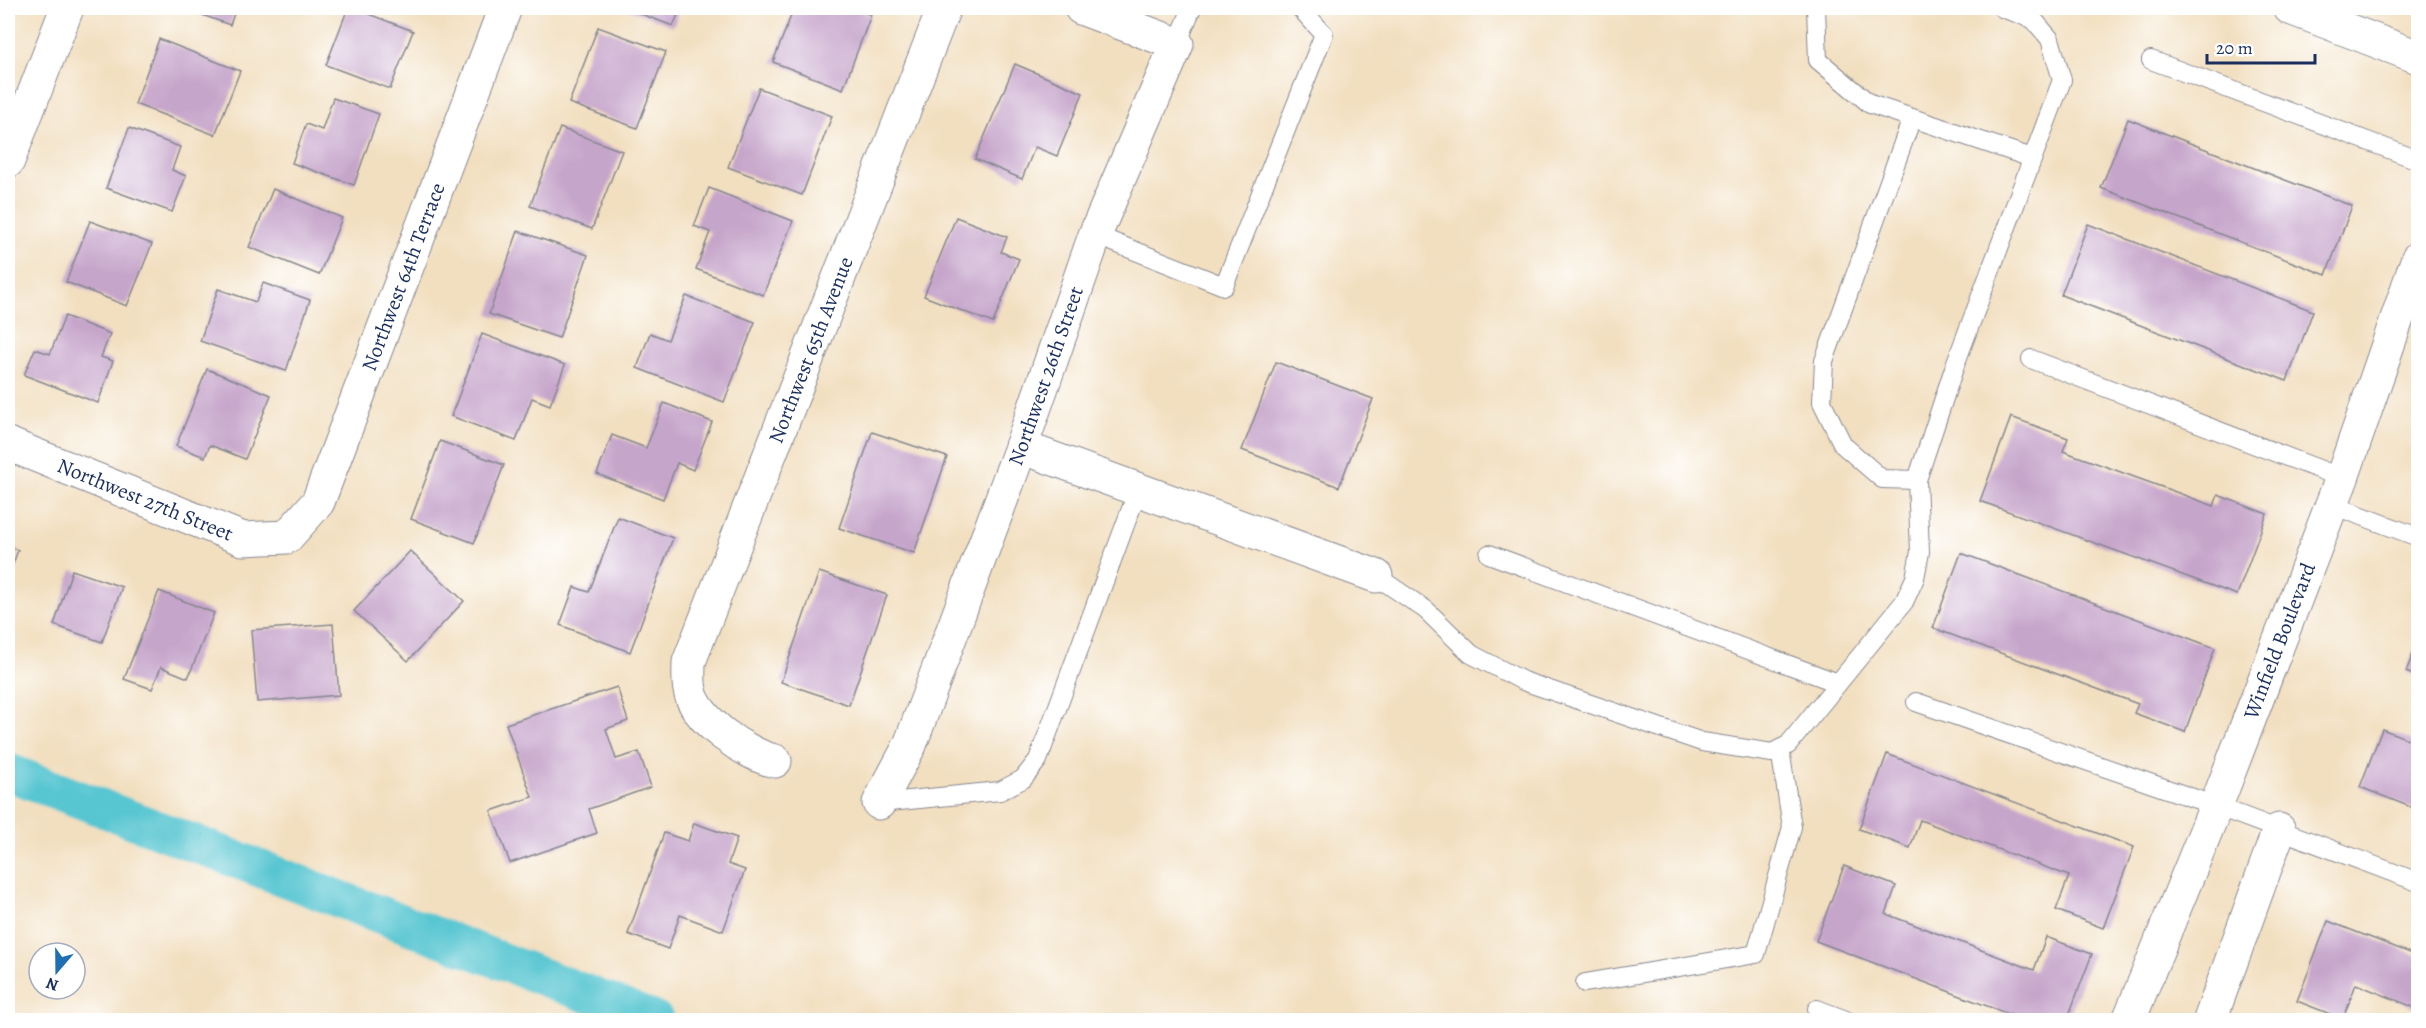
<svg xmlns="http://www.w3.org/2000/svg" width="2426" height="1028" font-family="Alegreya,serif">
	<rect width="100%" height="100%" fill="#fff"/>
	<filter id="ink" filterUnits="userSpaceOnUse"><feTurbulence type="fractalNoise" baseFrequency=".0167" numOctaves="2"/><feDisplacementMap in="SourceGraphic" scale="12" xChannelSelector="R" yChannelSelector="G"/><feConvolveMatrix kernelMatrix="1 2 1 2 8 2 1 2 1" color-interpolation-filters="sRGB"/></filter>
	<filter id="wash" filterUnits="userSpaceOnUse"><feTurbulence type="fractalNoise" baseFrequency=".008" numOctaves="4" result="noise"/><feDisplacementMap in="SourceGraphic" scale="24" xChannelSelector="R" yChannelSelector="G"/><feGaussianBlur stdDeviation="1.35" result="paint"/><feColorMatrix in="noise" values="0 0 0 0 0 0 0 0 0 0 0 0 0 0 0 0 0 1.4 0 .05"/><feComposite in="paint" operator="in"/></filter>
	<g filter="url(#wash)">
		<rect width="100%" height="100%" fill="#f2dfc0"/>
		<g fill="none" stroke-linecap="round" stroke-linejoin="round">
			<path stroke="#59c6d1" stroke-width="38" d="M8 772 655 1020"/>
		</g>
		<g id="blocks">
			<g fill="#c6a5cb">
				<path d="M183 8H236L230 25Z"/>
				<path d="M348 8H353L413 31 390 89 326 65Z"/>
				<path d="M625 8H681L673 26Z"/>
				<path d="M794 8H853L871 15 843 89 773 62Z"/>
				<path d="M598 27 666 52 637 128 569 103Z"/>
				<path d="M159 39 240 71 215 135 135 104Z"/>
				<path d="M1015 64 1083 93 1057 156 1035 147 1022 179 975 159Z"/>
				<path d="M759 88 832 116 802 195 728 167Z"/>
				<path d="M333 98 379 114 354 185 292 163 306 124 322 130Z"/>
				<path d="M2128 119 2352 206 2326 275 2101 188Z"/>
				<path d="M129 128 180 147 172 170 186 176 172 212 106 188Z"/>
				<path d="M560 128 622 151 592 229 530 206Z"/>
				<path d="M709 188 793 221 763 295 696 269 710 232 694 226Z"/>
				<path d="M273 189 342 218 319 275 249 247Z"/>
				<path d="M956 217 1007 237 1001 252 1019 259 993 323 924 296Z"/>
				<path d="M90 221 152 244 127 306 66 282Z"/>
				<path d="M2088 224 2313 311 2287 381 2061 295Z"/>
				<path d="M518 231 588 255 559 338 489 314Z"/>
				<path d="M263 283 310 300 286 371 200 341 218 289 256 302Z"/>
				<path d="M686 296 755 322 724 402 637 368 650 333 668 340Z"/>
				<path d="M65 316 110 334 101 357 113 361 98 403 24 375 35 349 50 354Z"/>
				<path d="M482 334 565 365 550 405 532 398 516 441 451 416Z"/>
				<path d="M1276 362 1373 399 1339 487 1242 450Z"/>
				<path d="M207 369 271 395 245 459 210 445 205 457 176 446Z"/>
				<path d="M664 403 712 422 693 470 677 463 663 499 597 474 612 435 646 448Z"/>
				<path d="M2011 417 2068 438 2063 451 2214 506 2218 495 2267 514 2237 595 1980 501Z"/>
				<path d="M872 432 947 457 914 553 839 528Z"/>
				<path d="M440 441 504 465 474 543 411 519Z"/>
				<path d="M618 517 673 538 630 652 560 625 574 587 589 592Z"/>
				<path d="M8 546 18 550 8 578Z"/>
				<path d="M410 551 464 601 408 661 354 611Z"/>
				<path d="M1961 553 2215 648 2185 732 2134 713 2138 704 1933 628Z"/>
				<path d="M72 570 122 587 102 642 54 625Z"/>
				<path d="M819 572 887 595 849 705 781 682Z"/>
				<path d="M159 591 214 613 188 678 161 667 152 689 124 679Z"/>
				<path d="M333 624 339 695 257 702 251 630Z"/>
				<path d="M2418 640V677L2406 672Z"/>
				<path d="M617 687 628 721 606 729 616 759 639 752 651 787 589 809 597 833 510 863 491 811 532 797 506 724Z"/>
				<path d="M2382 729 2418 743V810L2360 787Z"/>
				<path d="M1887 754 2134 847 2103 928 2056 910 2069 876 1920 820 1910 848 1859 829Z"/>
				<path d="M694 823 737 838 728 864 745 870 723 931 680 915 668 949 628 934 664 833 688 841Z"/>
				<path d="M1844 866 1896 886 1886 914 2034 970 2046 937 2092 954 2067 1020H2024L1816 941Z"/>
				<path d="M2328 921 2418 956V1009L2356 984 2343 1019 2297 1001Z"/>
			</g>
		</g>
	</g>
	<g filter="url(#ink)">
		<use href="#blocks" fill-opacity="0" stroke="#86878f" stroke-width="1.5"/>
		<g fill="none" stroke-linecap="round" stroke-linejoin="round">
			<defs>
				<g id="lane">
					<path d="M1816 8 1818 60 1870 104 2032 158"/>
					<path d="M1177 44 1192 8"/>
					<path d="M2151 60 2418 160"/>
					<path d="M1912 118 1824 361 1822 402 1843 445 1882 479 1917 480"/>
					<path d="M1095 235 1224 286 1324 34 1300 8"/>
					<path d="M2031 359 2342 478"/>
					<path d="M2330 504 2418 537"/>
					<path d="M1489 554 1838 683"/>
					<path d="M1376 576 1426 610 1471 654 1523 681 1702 742 1772 753 1788 745 1904 602 1915 578 1920 552 1917 480 1955 365 2062 80 2050 39 2033 19 2002 8"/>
					<path d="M1916 702 2216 806 2418 882"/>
					<path d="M879 803 1000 791 1023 779 1038 760 1138 490"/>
					<path d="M1585 983 1756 954 1792 827 1780 749"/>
					<path d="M1817 1009 1846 1020"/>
				</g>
				<g id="street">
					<path d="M2290 8 2418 57"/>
					<path d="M8 161 67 8"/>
					<path id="s1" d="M8 444 243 539 287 537 318 502 505 8"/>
					<path d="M1021 447 1376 576"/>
					<path id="s2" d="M775 761C747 755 695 720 690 690 688 681 689 671 689 662L944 8"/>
					<path id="s3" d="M879 803 910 745 1021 447 1095 235 1177 44 1081 8"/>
					<path id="s4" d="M2129 1020 2216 806 2342 478 2418 258"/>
					<path d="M2210 1020 2279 830"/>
				</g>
			</defs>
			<use href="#lane" stroke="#86878f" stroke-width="20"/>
			<use href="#street" stroke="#86878f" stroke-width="35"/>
			<use href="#lane" stroke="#fff" stroke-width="18"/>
			<use href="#street" stroke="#fff" stroke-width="33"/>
		</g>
	</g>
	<g text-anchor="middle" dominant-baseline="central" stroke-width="4.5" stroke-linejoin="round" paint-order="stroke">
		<g font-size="21" fill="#1b2f5e" stroke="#fff">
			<text stroke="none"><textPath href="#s1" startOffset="585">Northwest 64th Terrace</textPath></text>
			<text stroke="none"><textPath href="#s2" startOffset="478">Northwest 65th Avenue</textPath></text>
			<text stroke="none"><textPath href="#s3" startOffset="459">Northwest 26th Street</textPath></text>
			<text stroke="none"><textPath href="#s1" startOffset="148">Northwest 27th Street</textPath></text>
			<text stroke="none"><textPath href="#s4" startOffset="408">Winfield Boulevard</textPath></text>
		</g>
	</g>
	<rect width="2426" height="1028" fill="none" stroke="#fff" stroke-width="30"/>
	<g transform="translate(57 971) rotate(200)"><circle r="28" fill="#ffffff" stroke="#a4acbf" stroke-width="1.5"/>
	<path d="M0-4.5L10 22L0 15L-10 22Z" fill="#1f6fb2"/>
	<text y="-9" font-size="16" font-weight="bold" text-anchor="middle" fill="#1b2f5e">N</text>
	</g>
	<path d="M2207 54v9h108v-9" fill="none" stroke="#1b2f5e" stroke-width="3"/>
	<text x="2216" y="54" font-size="18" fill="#1b2f5e" stroke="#ffffff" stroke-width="4.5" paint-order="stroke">20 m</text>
</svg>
